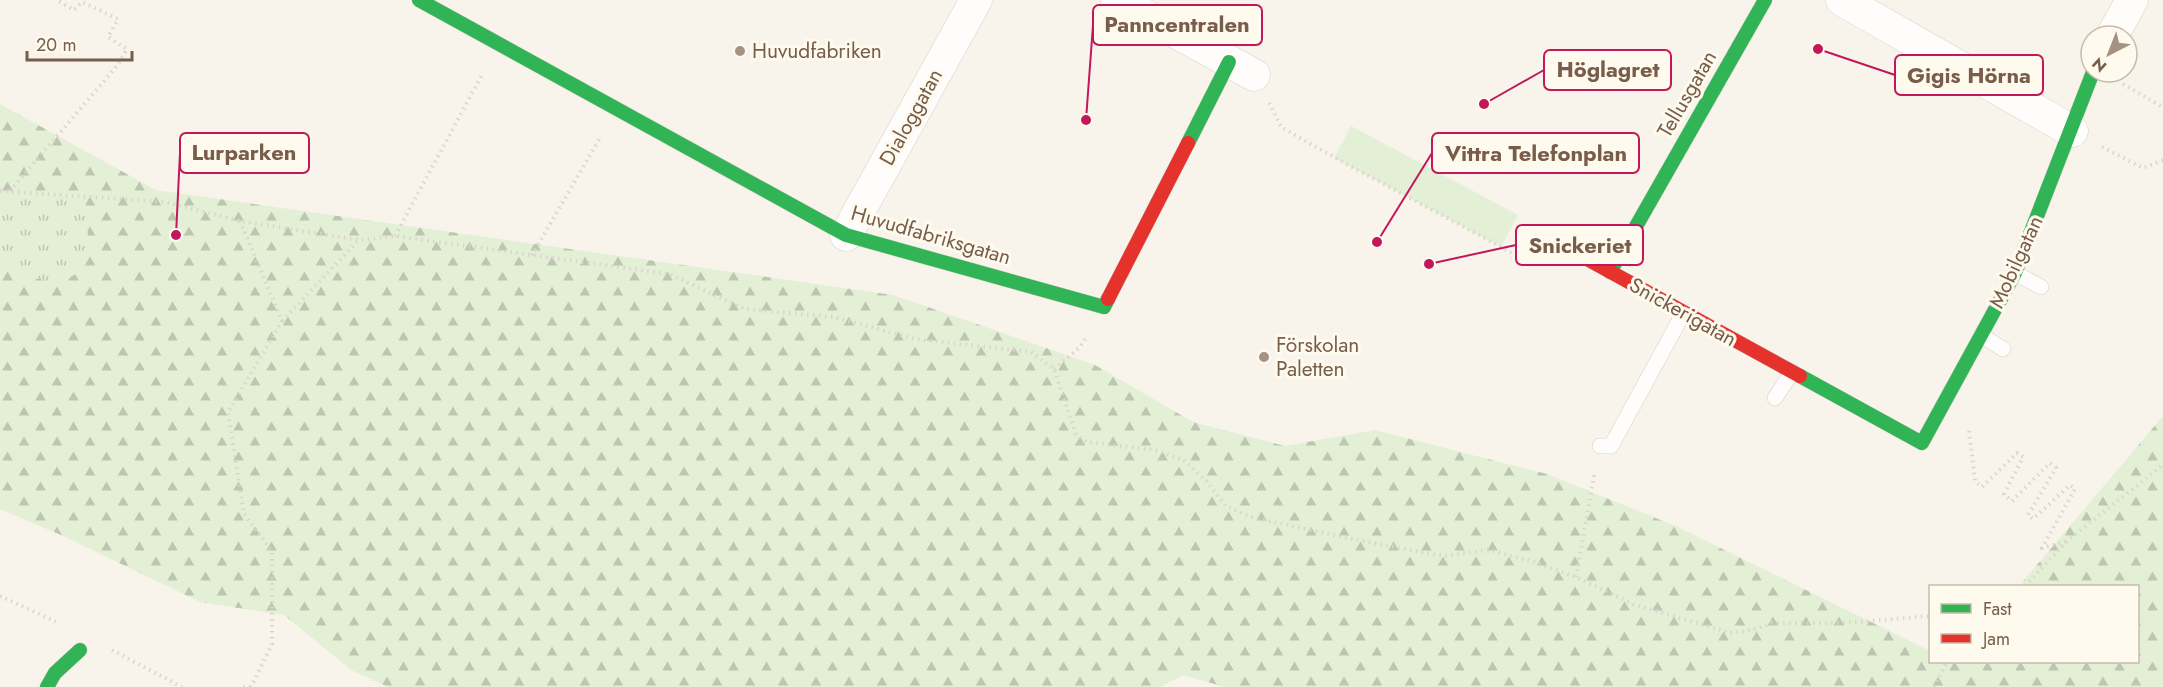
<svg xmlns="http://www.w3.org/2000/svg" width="2163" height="687" font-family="Jost,sans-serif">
	<defs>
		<pattern id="forest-firs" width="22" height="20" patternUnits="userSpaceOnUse" patternTransform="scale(1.5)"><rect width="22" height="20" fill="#e3f0d6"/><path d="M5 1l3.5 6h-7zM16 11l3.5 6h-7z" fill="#bdc6b0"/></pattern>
		<pattern id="park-tufts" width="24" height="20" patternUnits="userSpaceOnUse" patternTransform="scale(1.5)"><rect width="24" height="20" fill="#e3f0d6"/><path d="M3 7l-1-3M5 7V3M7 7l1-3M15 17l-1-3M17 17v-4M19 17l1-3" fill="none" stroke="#bdc6b0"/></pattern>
	</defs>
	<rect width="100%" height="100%" fill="#f8f4ec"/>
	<path fill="#e3f0d6" d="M1351 126 1518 215 1501 247 1334 158Z"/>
	<path fill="url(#forest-firs)" d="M0 104 156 190 893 295 1095 365 1193 422 1285 446 1375 430 1547 474 1678 527 1930 651V662H2138V586H2019L2163 416V687H1225L1183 675 1160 687H388L351 670 284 615 200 602 61 535 0 509Z"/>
	<path fill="url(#park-tufts)" d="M85 194 88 238 83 270 58 284 0 269V195Z"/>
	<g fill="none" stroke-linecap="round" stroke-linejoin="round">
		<defs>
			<g id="lane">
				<path d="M2015 273 2041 287"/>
				<path d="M1981 335 2003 349"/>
				<path d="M1775 398 1792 372"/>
				<path d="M1600 446H1611L1684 312"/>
			</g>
			<g id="street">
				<path d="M1117 0 1254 75"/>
				<path d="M1842 0 2072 131"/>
				<path d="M2112 36 2132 0"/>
				<path d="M846 235 976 0"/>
			</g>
			<g id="fast">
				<path d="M419 0 846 235 1104 307 1108 299"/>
				<path d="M1188 143 1229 62"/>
				<path d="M1610 272 1765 0"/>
				<path d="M1800 376 1922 443 2015 273 2093 72"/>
				<path d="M47 687 55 673 80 650"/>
			</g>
			<g id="jam">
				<path d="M1569 249 1800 376"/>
				<path d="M1108 299 1188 143"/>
			</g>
		</defs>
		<use href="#lane" stroke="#d7d1ca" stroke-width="16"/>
		<use href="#street" stroke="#d7d1ca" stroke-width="33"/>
		<use href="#fast" stroke="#d8d1c8" stroke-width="15"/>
		<use href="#jam" stroke="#d8d1c8" stroke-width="15"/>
		<g stroke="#dbd4ce" stroke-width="4" stroke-dasharray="1.5 4.5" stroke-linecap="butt">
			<path d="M2123 84 2163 107"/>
			<path d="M1269 103 1281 127 1339 160 1518 256H1537"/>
			<path d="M2102 147 2143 168 2163 160"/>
			<path d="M0 191 165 202 240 221 359 240 395 236 669 274 745 309 834 317 915 339 1031 352 1054 369 1076 434 1086 442 1155 450 1184 460 1206 481 1226 506 1251 517 1347 538 1443 556 1489 550 1534 562 1576 577 1633 604 1730 633 1753 630 1772 623H1845L1930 616"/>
			<path d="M10 191 117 66 127 49 108 37 118 19 82 2 74 10 57 0"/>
			<path d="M240 221 282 321 228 412 244 514 272 551V644L251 687"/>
			<path d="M395 236 483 73"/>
			<path d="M532 255 600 138"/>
			<path d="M282 321 358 241"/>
			<path d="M1054 369 1080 347 1087 336"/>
			<path d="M1969 431 1975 481 1982 487 2017 453 2023 457 2004 494 2012 501 2050 463 2056 468 2028 515 2033 519 2070 485 2075 489 2042 548 2067 541"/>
			<path d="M1576 577 1595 471"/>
			<path d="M2025 586 2067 541 2163 465"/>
			<path d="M0 596 59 623"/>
			<path d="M112 650 182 687"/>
			<path d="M243 687H251"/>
			<path d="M1934 687 1947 662"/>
		</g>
		<use href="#lane" stroke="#fefdfc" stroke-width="15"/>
		<use href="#street" stroke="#fefdfc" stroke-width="32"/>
		<use href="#fast" stroke="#30b455" stroke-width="14"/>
		<use href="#jam" stroke="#e5322d" stroke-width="14"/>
	</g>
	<g fill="#a59283" stroke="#fffaee" stroke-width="2">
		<circle cx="740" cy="51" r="6"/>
		<circle cx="1264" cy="357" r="6"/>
	</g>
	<g text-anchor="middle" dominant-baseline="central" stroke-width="6" stroke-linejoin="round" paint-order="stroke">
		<g font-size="21" fill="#785d4a" stroke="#fffaee" text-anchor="start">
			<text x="752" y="51">Huvudfabriken</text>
			<text x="1276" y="345">Förskolan<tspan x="1276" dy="24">Paletten</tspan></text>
		</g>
		<g font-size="21" fill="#785d4a" stroke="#fffaee">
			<text transform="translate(1687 94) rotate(-60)">Tellusgatan</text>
			<text transform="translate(911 117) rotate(-61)">Dialoggatan</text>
			<text transform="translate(931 235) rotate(16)">Huvudfabriksgatan</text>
			<text transform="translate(2016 262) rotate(-65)">Mobilgatan</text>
			<text transform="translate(1683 312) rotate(29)">Snickerigatan</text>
		</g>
	</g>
	<path fill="none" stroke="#c2185b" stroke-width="2" d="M1086 120L1093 25M1484 104L1544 70M1818 49L1895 75M176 235L180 153M1377 242L1432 153M1429 264L1516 245"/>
	<g fill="#c2185b" stroke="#fffaee" stroke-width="2">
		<circle cx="1086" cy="120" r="6"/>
		<circle cx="1484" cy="104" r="6"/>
		<circle cx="1818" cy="49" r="6"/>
		<circle cx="176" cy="235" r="6"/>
		<circle cx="1377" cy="242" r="6"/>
		<circle cx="1429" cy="264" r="6"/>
	</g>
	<g fill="#fffaee" stroke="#c2185b" stroke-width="2">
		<rect x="1093" y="5" width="169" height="40" rx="6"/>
		<rect x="1544" y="50" width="127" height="40" rx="6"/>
		<rect x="1895" y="55" width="148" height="40" rx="6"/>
		<rect x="180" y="133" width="129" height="40" rx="6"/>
		<rect x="1432" y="133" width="207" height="40" rx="6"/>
		<rect x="1516" y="225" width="127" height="40" rx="6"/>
	</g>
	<g font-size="22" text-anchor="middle" font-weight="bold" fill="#785d4a">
		<text x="1177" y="32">Panncentralen</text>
		<text x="1608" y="77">Höglagret</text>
		<text x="1969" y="83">Gigis Hörna</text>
		<text x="244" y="160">Lurparken</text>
		<text x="1536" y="161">Vittra Telefonplan</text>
		<text x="1580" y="253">Snickeriet</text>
	</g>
	<rect x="1929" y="585" width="210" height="78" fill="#fffaee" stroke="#c9bbac" stroke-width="1.5"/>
	<rect x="1941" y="604" width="30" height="9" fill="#30b455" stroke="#c9bbac" stroke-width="1.5"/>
	<text x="1983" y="615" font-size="18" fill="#785d4a">Fast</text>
	<rect x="1941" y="634" width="30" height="9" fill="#e5322d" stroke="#c9bbac" stroke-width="1.5"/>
	<text x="1983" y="645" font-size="18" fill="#785d4a">Jam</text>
	<g transform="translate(2109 54) rotate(222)"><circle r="28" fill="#fffaee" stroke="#c9bbac" stroke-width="1.5"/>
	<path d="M0-4.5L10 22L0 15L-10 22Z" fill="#a59283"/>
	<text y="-9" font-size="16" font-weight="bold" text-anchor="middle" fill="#785d4a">N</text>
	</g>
	<path d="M27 51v9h105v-9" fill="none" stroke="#785d4a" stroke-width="3"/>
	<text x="36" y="51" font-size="18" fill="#785d4a" stroke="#fffaee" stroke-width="4.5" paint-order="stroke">20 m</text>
</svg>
